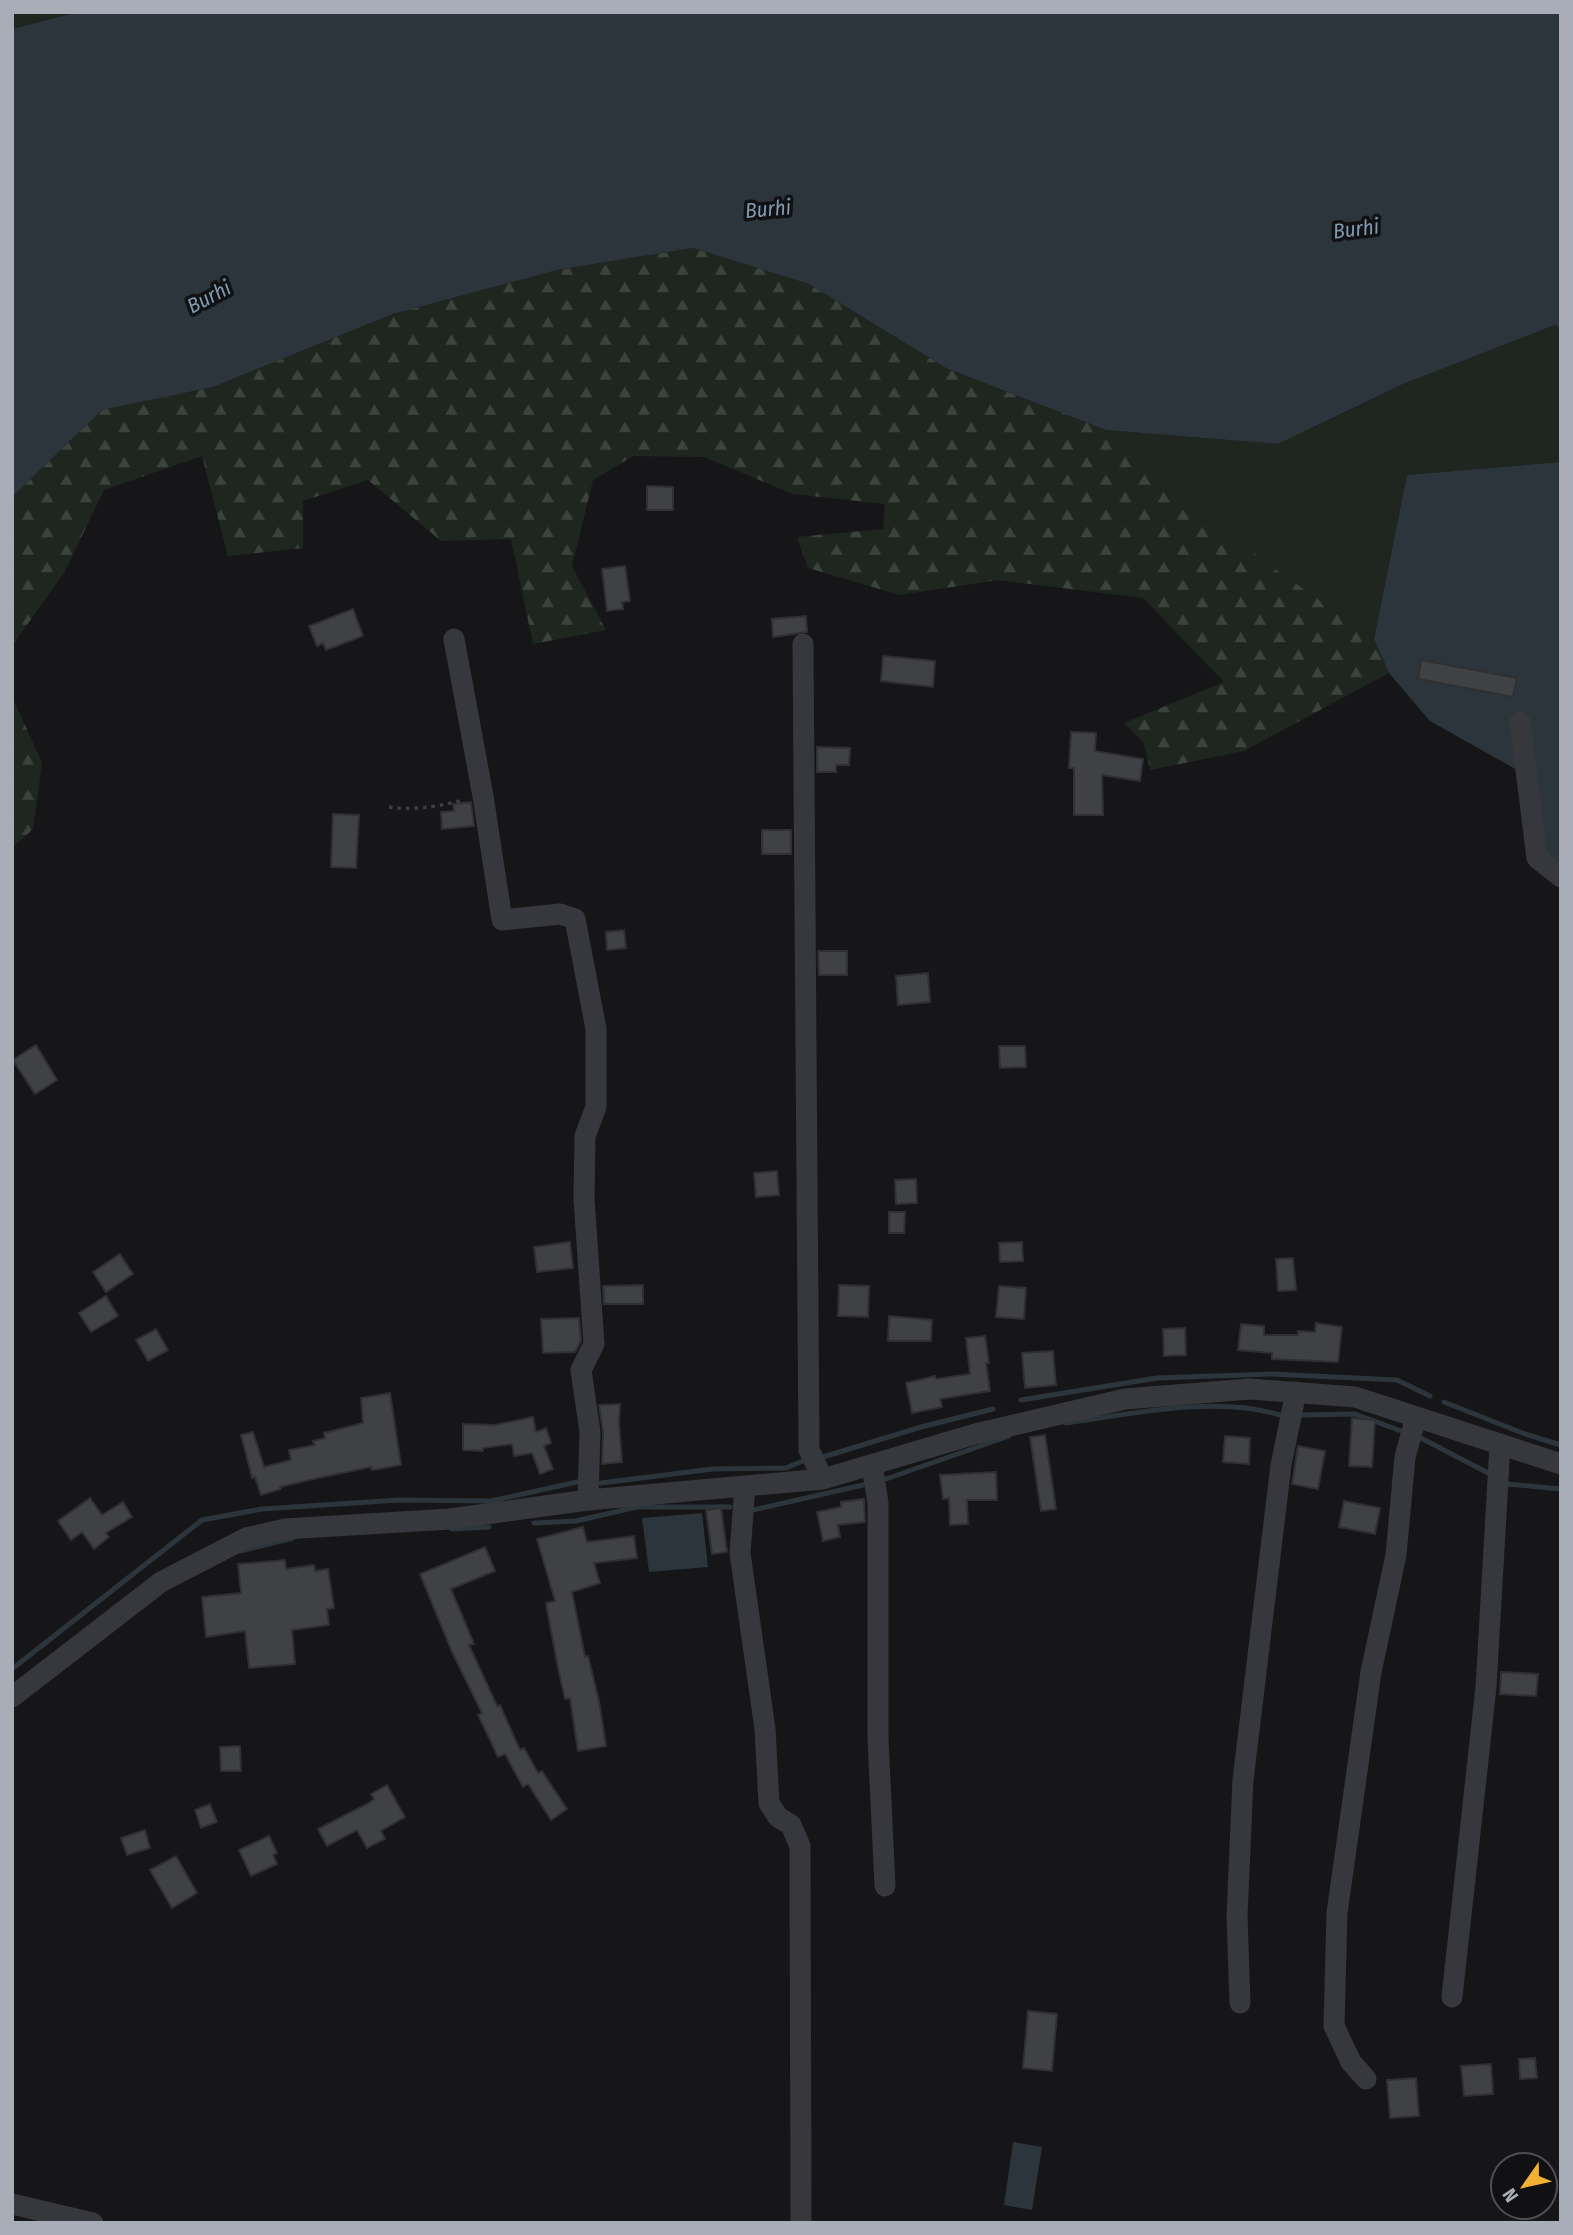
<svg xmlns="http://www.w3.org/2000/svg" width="1573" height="2235" font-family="'Fira Sans Condensed',sans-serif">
	<defs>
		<pattern id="forest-firs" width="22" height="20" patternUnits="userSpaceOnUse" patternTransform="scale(1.75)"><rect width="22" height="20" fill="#1e261f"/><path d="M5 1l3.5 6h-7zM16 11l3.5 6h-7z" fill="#3c433d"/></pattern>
	</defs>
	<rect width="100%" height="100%" fill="#161618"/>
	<g fill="#1e261f">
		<path d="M12 12H78L12 29Z"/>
		<path d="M1555 325 1561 328V462L1407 475 1374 639 1264 561 1106 430 1278 444 1403 384Z"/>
	</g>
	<g fill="url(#forest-firs)">
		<path d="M693 248 809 284 946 368 1106 430 1264 561 1374 639 1389 673 1244 751 1150 770 1144 743 1124 723 1224 682 1143 598 998 580 900 595 808 568 797 537 883 529 885 504 793 494 704 457 633 456 593 480 572 566 606 630 533 644 511 539 441 541 368 480 303 501V548L228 556 202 456 104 490 64 573 12 646V497L102 410 213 387 393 314 557 270Z"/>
		<path d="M12 696 42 763 33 829 12 848Z"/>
	</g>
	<g fill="#2c353c">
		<path d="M78 12H1561V328L1555 325 1403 384 1278 444 1106 430 946 368 809 284 693 248 557 270 393 314 213 387 102 410 12 497V29Z"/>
		<path d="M1561 462V877L1537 858 1526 775 1430 721 1389 673 1374 639 1407 475Z"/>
		<path d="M702 1513 708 1567 649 1572 642 1518Z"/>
		<path d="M1013 2142 1042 2147 1032 2210 1004 2205Z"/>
	</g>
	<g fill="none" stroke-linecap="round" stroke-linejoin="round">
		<g stroke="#2c353c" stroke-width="5">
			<path d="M1021 1400 1157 1378 1271 1374 1397 1380 1430 1396"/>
			<path d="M1444 1402 1525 1434 1561 1445"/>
			<path d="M1298 1415 1355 1414 1404 1432"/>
			<path d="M1066 1423C1132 1414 1216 1395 1280 1415"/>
			<path d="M1419 1437 1490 1474"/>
			<path d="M823 1457 921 1427 993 1409"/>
			<path d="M883 1480 1009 1436"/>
			<path d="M601 1483 713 1469 786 1468 805 1460"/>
			<path d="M1507 1484 1561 1489"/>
			<path d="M753 1510 863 1485"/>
			<path d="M534 1523 576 1521 637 1507H730"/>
			<path d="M452 1529 489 1527"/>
			<path d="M241 1551 293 1538"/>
			<path d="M12 1669 202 1520 262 1509 399 1500 491 1501 577 1482"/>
		</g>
	</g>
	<g fill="#404145" stroke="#303034" stroke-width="2">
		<path d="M647 486 673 487V510H647Z"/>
		<path d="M625 566 630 601 622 602 623 609 607 611 602 569Z"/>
		<path d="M353 609 363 636 326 650 323 643 317 646 309 626Z"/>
		<path d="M806 616 807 632 773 637 772 619Z"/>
		<path d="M883 656 935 661 933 687 881 681Z"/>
		<path d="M1421 660 1517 678 1513 697 1418 679Z"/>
		<path d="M1071 732 1096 733 1095 751 1143 759 1140 781 1102 775 1103 815H1074V768H1069Z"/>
		<path d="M817 747 850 748 849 765H836V772H817Z"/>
		<path d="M471 802 474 826 442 829 441 812 454 811 453 804Z"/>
		<path d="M333 814 359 815 356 868 331 867Z"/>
		<rect x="762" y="830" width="29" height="24"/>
		<path d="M624 930 626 948 607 950 606 932Z"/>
		<path d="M818 951H847V975H819Z"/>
		<path d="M928 973 930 1002 898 1005 896 976Z"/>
		<path d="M36 1045 57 1080 35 1094 13 1060Z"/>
		<path d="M999 1046H1025L1026 1067 1000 1068Z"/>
		<path d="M777 1171 779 1195 756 1197 754 1173Z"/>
		<path d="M916 1179 917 1203 896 1204 895 1180Z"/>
		<path d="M889 1212H905L904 1233H889Z"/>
		<path d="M570 1242 573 1268 537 1272 534 1247Z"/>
		<path d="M1022 1242 1023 1261 1000 1262 999 1243Z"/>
		<path d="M120 1254 133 1274 106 1292 93 1272Z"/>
		<path d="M1293 1258 1296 1290 1278 1291 1276 1259Z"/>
		<path d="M643 1285V1304H604L603 1286Z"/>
		<path d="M839 1285 869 1286 868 1317 838 1316Z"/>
		<path d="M999 1286 1026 1288 1024 1319 996 1317Z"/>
		<path d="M106 1296 118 1316 91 1332 79 1313Z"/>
		<path d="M889 1316 932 1320 931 1341H888Z"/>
		<path d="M579 1318 581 1341 575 1352 543 1353 541 1319Z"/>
		<path d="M1316 1323 1342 1327 1338 1362 1272 1359V1353L1238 1350 1241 1324 1264 1326V1335H1298V1331L1315 1332Z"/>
		<path d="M1185 1328 1186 1355 1164 1356 1163 1329Z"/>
		<path d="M156 1329 168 1350 148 1361 136 1340Z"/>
		<path d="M985 1336 989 1363H986L990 1391 940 1399 942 1407 912 1413 906 1383 935 1376 936 1379 970 1374 966 1338Z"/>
		<path d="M1053 1351 1056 1385 1025 1388 1022 1353Z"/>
		<path d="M390 1393 401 1465 372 1470 371 1467 318 1478 280 1487 281 1489 261 1495 255 1477 252 1478 241 1435 253 1432 264 1467 291 1460 289 1450 315 1445 313 1441 325 1438 324 1433 363 1423 361 1398Z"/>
		<path d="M620 1404 619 1423 622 1462 602 1464 603 1432 599 1405Z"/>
		<path d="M533 1417 536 1432 546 1428 551 1443 544 1446 553 1469 540 1474 532 1453 514 1456 512 1444 483 1448V1451L463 1450V1424L495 1425Z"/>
		<path d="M1352 1418 1375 1420 1372 1467 1349 1466Z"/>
		<path d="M1045 1435 1056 1509 1041 1511 1030 1437Z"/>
		<path d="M1225 1436 1250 1438 1249 1464 1223 1462Z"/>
		<path d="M1298 1446 1325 1451 1318 1489 1292 1484Z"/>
		<path d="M996 1472 997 1500H967L968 1524 950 1525 949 1498 943 1499 940 1475Z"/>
		<path d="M90 1498 102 1515 123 1502 132 1517 106 1533 109 1537 94 1549 82 1532 71 1540 58 1521Z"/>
		<path d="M864 1499 865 1522 838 1525 840 1537 823 1541 817 1512 841 1507V1502Z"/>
		<path d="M1344 1501 1380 1508 1375 1534 1339 1527Z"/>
		<path d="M721 1508 727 1552 712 1554 706 1510Z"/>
		<path d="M583 1527 587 1542 634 1536 637 1558 594 1563 600 1583 572 1592 585 1657 588 1656 599 1701 606 1746 578 1751 570 1698 565 1699 557 1663 546 1603 555 1601 537 1539Z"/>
		<path d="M485 1547 495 1571 451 1589 474 1644 469 1645 497 1706 500 1705 520 1750 524 1748 538 1773 542 1771 567 1809 551 1820 528 1784 523 1787 505 1754 498 1757 478 1715 482 1713 452 1652 420 1574Z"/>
		<path d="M285 1560 286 1569 314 1565 315 1571 328 1569 334 1608 327 1609 329 1625 292 1630 295 1664 249 1668 245 1631 206 1637 202 1597 241 1593 238 1564Z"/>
		<path d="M1501 1672 1538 1674 1536 1696 1500 1694Z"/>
		<path d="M240 1746 241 1771H221L220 1747Z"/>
		<path d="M387 1785 405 1817 381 1831 385 1839 367 1848 357 1830 327 1846 318 1829 369 1803 374 1799 371 1794Z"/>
		<path d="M210 1804 217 1822 201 1828 195 1810Z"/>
		<path d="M145 1830 150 1848 127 1855 121 1838Z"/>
		<path d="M269 1836 277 1853 273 1855 277 1864 251 1876 239 1850Z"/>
		<path d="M176 1856 197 1893 172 1908 150 1870Z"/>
		<path d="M1028 2011 1057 2014 1052 2071 1023 2068Z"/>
		<path d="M1535 2058 1537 2078 1520 2079 1519 2059Z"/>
		<path d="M1491 2064 1493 2094 1464 2096 1461 2066Z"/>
		<path d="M1416 2078 1419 2116 1390 2118 1387 2080Z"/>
	</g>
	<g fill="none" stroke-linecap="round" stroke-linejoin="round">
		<path stroke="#3d3f44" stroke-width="3.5" stroke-dasharray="3.5 5" stroke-linecap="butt" d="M389 807C415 811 439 806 464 800"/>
		<g stroke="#37383d" stroke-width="21">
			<path d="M454 639 483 796 502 920 560 914 575 919 596 1029V1107L585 1136 584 1199 594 1344 581 1370 590 1432 588 1500"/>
			<path d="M803 644 809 1450 823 1479"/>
			<path d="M1520 722 1537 858 1561 877"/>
			<path d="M872 1465 878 1503V1739L885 1886"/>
			<path d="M745 1486 740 1553 765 1729 769 1803 778 1817 791 1825 800 1846 801 2223"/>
			<path d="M12 1697 161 1582 246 1538 285 1529 450 1519 588 1500 823 1479 975 1434 1125 1399 1250 1389 1355 1397 1561 1464"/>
			<path d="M1452 1997 1486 1687 1500 1445"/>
			<path d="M1240 2003 1237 1916 1243 1780 1281 1465 1296 1392"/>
			<path d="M1366 2079 1351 2062 1334 2026 1337 1913 1371 1672 1396 1555 1405 1457 1416 1417"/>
			<path d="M12 2204 93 2223"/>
		</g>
	</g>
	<g text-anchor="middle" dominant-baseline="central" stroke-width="7" stroke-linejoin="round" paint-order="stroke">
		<g font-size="21" font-style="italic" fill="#7f9bb3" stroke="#111113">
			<text transform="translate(768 209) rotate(-5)">Burhi</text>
			<text transform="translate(1356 229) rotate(-7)">Burhi</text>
			<text transform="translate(209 297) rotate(-28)">Burhi</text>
		</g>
	</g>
	<rect width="1573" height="2235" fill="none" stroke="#a8adb8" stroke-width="28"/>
	<g transform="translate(1524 2186) rotate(236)"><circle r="33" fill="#111113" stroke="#4d4f55" stroke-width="2"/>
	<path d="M0-5L12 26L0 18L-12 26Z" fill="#f2b134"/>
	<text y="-10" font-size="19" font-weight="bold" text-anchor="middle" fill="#a8adb8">N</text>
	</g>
</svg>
